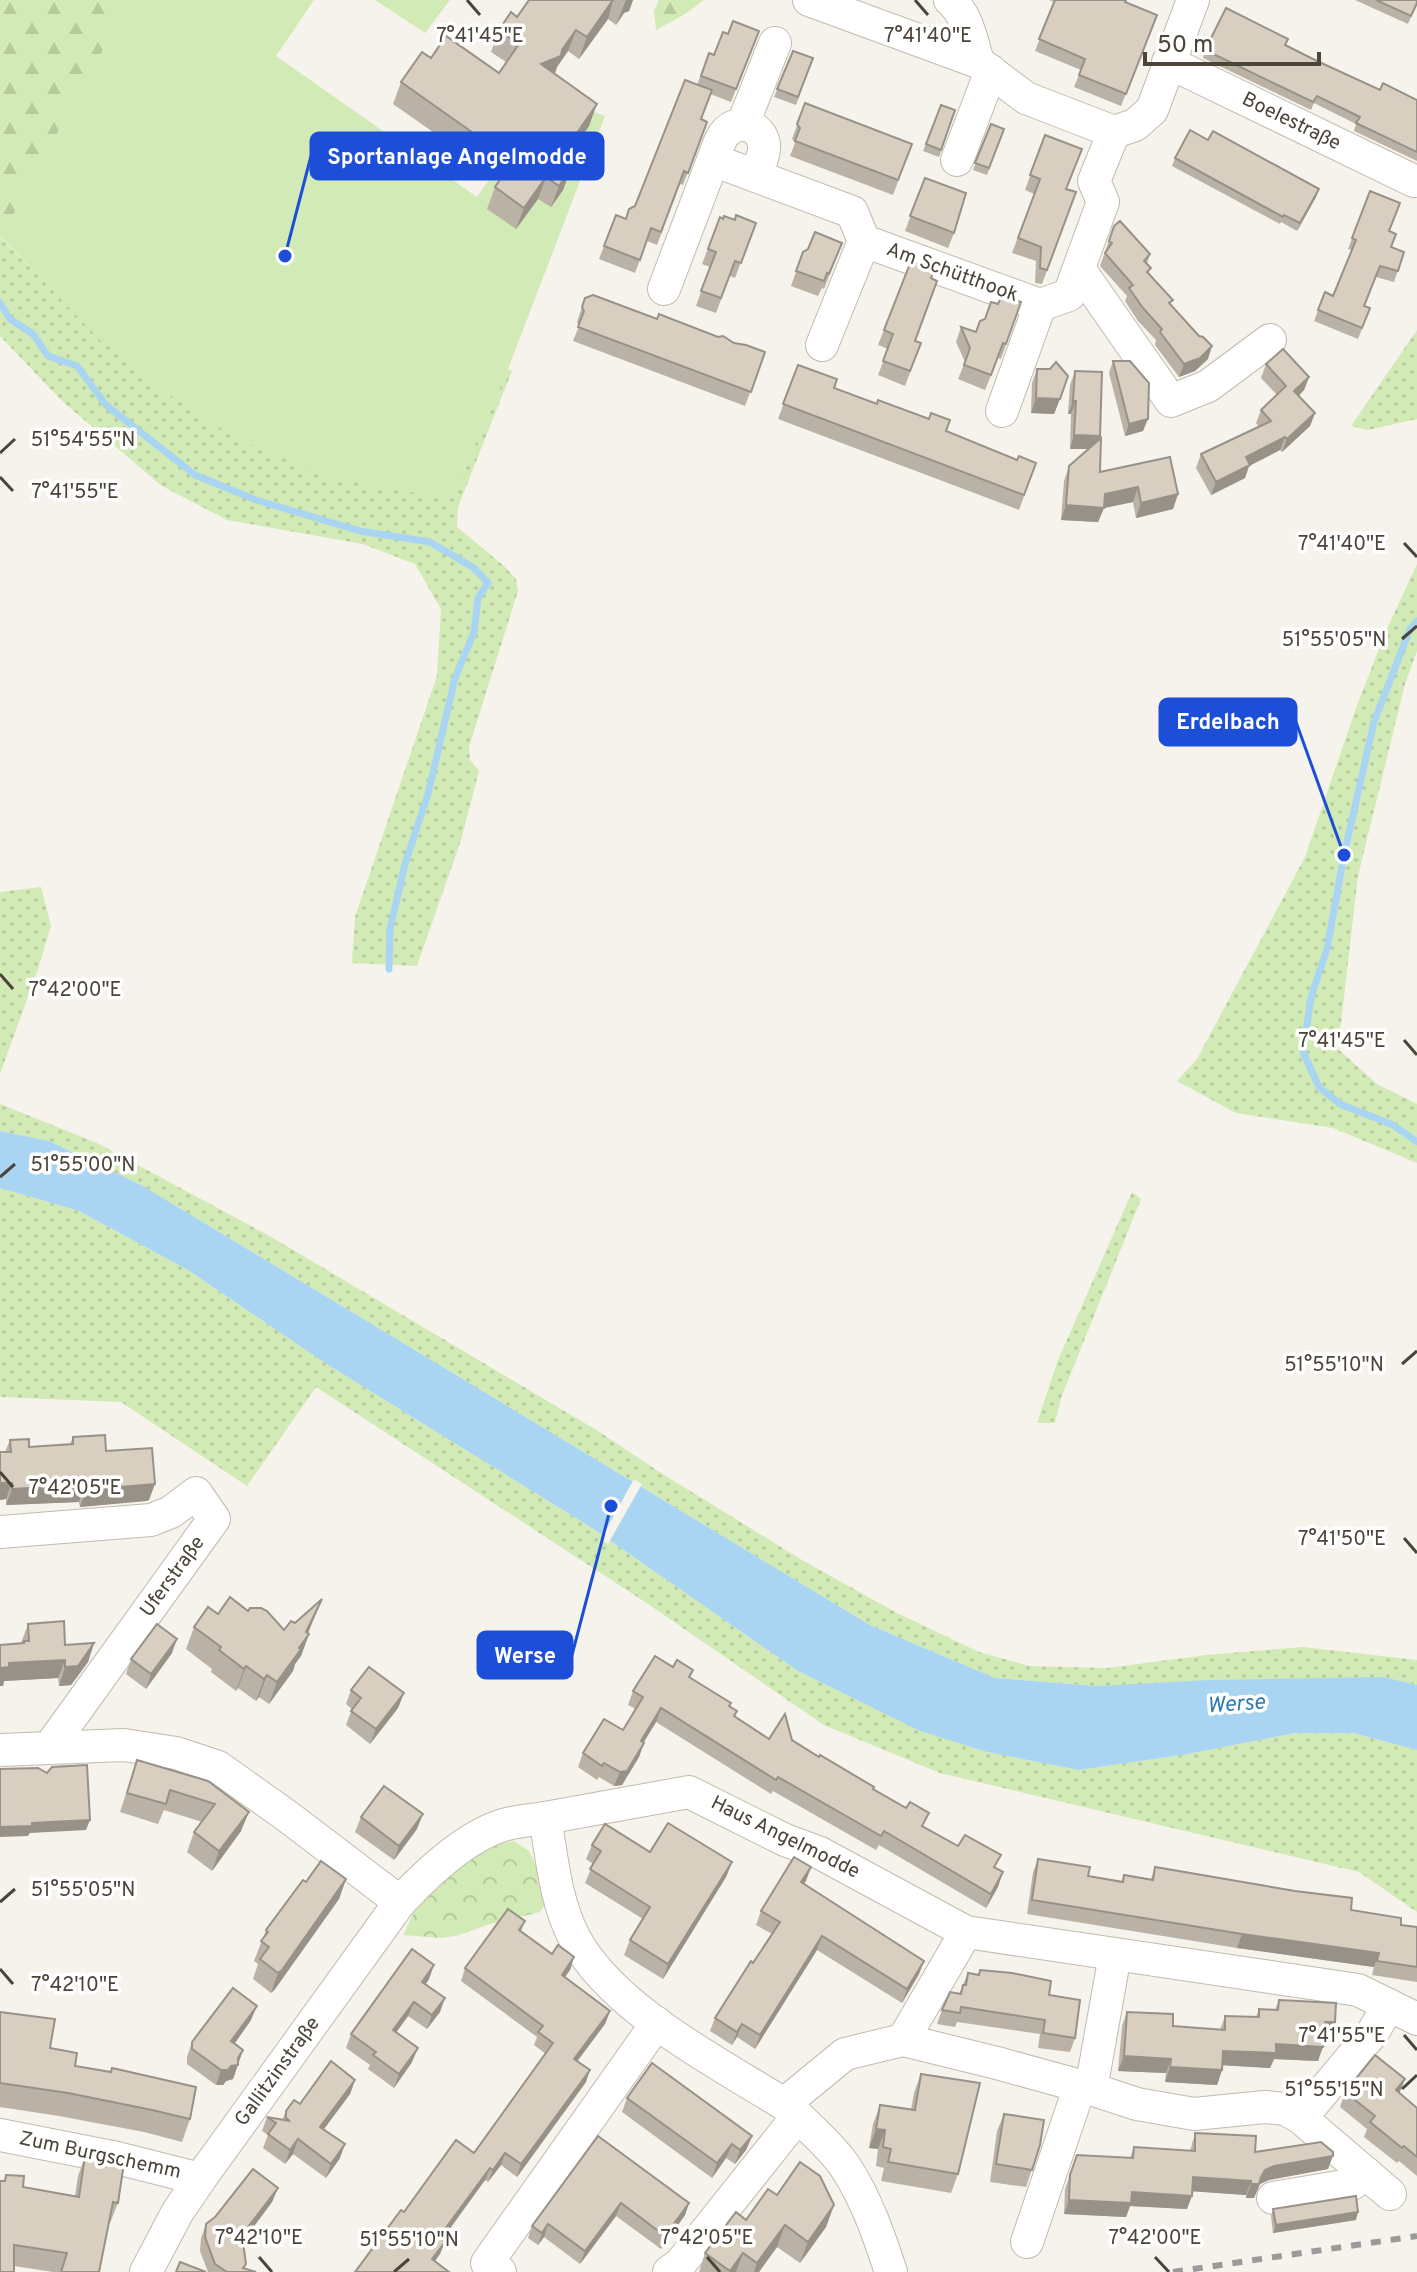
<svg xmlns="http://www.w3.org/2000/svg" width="1417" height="2272" font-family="Overpass,sans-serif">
	<defs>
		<pattern id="grass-dots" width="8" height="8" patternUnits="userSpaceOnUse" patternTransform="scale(2)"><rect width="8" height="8" fill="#d2eab5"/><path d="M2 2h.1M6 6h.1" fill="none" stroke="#b6ca9c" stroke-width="1.8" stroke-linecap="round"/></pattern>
		<pattern id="forest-firs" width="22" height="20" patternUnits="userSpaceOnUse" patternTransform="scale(2)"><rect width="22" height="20" fill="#d2eab5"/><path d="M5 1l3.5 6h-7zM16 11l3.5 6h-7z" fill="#b6ca9c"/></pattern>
		<pattern id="park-crowns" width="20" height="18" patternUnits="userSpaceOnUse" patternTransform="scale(2)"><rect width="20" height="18" fill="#d2eab5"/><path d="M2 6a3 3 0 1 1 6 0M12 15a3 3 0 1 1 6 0" fill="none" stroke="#b6ca9c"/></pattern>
	</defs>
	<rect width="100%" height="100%" fill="#f6f3ec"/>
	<g fill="url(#grass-dots)">
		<path d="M0 237 100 339 173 397 323 476 392 489 452 497 508 369 512 371 458 507 457 527 504 566 516 579 518 591 469 747 470 760 479 771 461 840 417 966 352 963 355 917 437 676 441 609 415 564 363 544 227 520 162 486 62 401 0 336Z"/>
		<path d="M1417 330V419L1368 430 1351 426Z"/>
		<path d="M1417 564V651L1405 684 1358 876 1338 1049 1377 1084 1417 1104V1163L1333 1128 1236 1113 1177 1081 1197 1059 1305 857 1356 708 1386 631Z"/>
		<path d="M41 887 51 926 38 969 0 1074V892Z"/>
		<path d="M0 1104 97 1143 273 1238 598 1431 658 1471 802 1560 897 1613 979 1652 1030 1666 1107 1668 1206 1655 1303 1647 1417 1660V1685L1384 1677 1097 1686 995 1678 870 1625 143 1186 49 1141 0 1131Z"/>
		<path d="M0 1188 79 1211 188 1270 325 1363 592 1528 798 1671 921 1731 987 1752 1079 1770 1188 1754 1295 1733H1353L1417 1750V1912L1359 1872 940 1773 824 1725 645 1602 316 1387 247 1486 121 1402 0 1397Z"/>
		<path d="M1132 1192 1141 1199 1061 1398 1055 1423H1037L1058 1360Z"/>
	</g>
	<g fill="url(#forest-firs)">
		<path d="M0 0H130L1 237H0Z"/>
		<path d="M659 0H704L685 14 656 30 654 11Z"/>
	</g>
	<path fill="url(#park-crowns)" d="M514 1841 529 1851 542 1878 548 1901 540 1912 490 1924 456 1936 440 1938 403 1935 416 1908 443 1879 481 1847Z"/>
	<g fill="#d2eab5">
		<path d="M130 0H314L276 56 477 197 548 94 605 116 508 369 452 497 392 489 323 476 234 437 173 397 100 340 1 237Z"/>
		<path d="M375 0H450L425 33Z"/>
	</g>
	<path fill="#a9d4f2" d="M0 1131 49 1141 143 1186 870 1625 995 1678 1097 1686 1210 1680 1384 1677 1417 1685V1750L1353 1733H1295L1188 1754 1079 1770 987 1752 920 1731 798 1671 592 1528 325 1363 188 1270 79 1211 0 1188Z"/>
	<path fill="#f6f3ec" d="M634 1479 642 1484 608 1544 601 1539Z"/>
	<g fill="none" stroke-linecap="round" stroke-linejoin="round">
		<g stroke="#a9d4f2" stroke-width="7">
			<path d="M0 303 10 319 33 334 48 356 77 366 106 405 195 475 256 500 360 531 430 542 474 568 488 583 478 598 474 632 455 678 428 794 405 864 390 929 389 969"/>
			<path d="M1417 621 1410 629 1374 722 1344 855 1327 949 1311 997 1303 1052 1319 1087 1340 1104 1393 1125 1417 1142"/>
		</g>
		<defs>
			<g id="minor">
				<path d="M809 0 978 62 1026 98 1114 132 1135 125 1152 110 1193 0"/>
				<path d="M950 0C967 14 972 41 978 62"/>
				<path d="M1168 62 1414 181"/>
				<path d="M743 124 775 43"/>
				<path d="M713 160C717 151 719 139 726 132 739 118 762 126 764 145 765 155 759 166 755 175"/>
				<path d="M957 160 991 71"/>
				<path d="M1079 269 1171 401 1208 386 1270 340"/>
				<path d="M664 289 713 160 852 212 864 241 1040 305 1069 295 1103 202 1094 181 1114 132"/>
				<path d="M822 345 864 241"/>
				<path d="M1002 411 1040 305"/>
				<path d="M0 1532 151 1520 171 1512 196 1493 214 1519 49 1748"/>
				<path d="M0 1750 124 1745 176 1753 218 1767 287 1816 400 1902"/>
				<path d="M545 1818 689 1792 785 1840 820 1853 966 1932 1358 1990 1417 2019"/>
				<path d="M903 2040 966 1932"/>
				<path d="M1091 2089 1115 1955"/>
				<path d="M784 2104 845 2054 903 2040 997 2063 1091 2089 1137 2104 1194 2114 1265 2107 1285 2109 1301 2118 1390 2194"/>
				<path d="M1301 2118 1373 2032 1389 2005"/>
				<path d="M0 2135 117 2158 200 2179"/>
				<path d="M1273 2198 1350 2185 1367 2174"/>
				<path d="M1027 2242 1080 2086"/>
				<path d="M146 2272 177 2213 200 2179 400 1902C427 1873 468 1834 507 1824 519 1821 532 1820 545 1818 552 1857 555 1900 574 1937 612 2009 717 2062 784 2104 802 2120 834 2149 846 2168 867 2200 879 2236 891 2272"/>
				<path d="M500 2272 487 2263 657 2023"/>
				<path d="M669 2272 680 2264 798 2116"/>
			</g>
		</defs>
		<use href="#minor" stroke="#c2bbae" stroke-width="34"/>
		<use href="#minor" stroke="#fff" stroke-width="32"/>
		<path stroke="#9a9a9a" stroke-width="6" stroke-dasharray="10 10" stroke-linecap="butt" d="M1173 2272 1417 2236"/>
	</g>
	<g fill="#bab2a6">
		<path d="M528 0H633L629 11 624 13 616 25 608 19 579 59 568 51 557 67 555 74 589 126 564 163 571 168 563 190 551 207 538 199 516 229 487 209 495 187 500 179 393 104 401 82 431 58 499 73 506 62 491 52 499 30 517 17 528 2Z"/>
		<path d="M1049 0H1126L1125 2 1157 15 1121 106 1074 87 1081 70 1035 51 1054 2Z"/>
		<path d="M1355 0H1417V4L1408 24Z"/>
		<path d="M759 31 731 102 710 94 701 119 707 122 683 185 680 184 657 245 647 241 635 273 599 259 616 215 626 219 635 206 697 85 709 53 714 55 728 34Z"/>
		<path d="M1286 46 1380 90 1417 100V161L1354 131 1356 124 1314 103 1311 110 1203 58 1205 50Z"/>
		<path d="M793 51 813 58 796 105 774 97Z"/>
		<path d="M805 103 912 144 893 195 790 156 795 143 792 139Z"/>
		<path d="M941 105 955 110 939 157 923 151Z"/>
		<path d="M991 124 1004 129 987 175 973 170Z"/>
		<path d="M1045 135 1067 189 1076 192 1042 284 1035 283 1036 261 1012 253 1034 194 1025 190Z"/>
		<path d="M1208 140 1319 189 1316 197 1297 231 1281 222 1280 224 1172 166 1175 158Z"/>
		<path d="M925 178 954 233 948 248 905 231Z"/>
		<path d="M1370 191 1389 231 1392 247 1404 252 1394 282 1376 277 1365 306 1370 308 1358 339 1314 321 1325 292 1333 296 1352 250 1348 249Z"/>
		<path d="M720 217 756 223 735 278 730 276 716 313 696 306 710 267 702 264Z"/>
		<path d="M1114 226 1150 254 1147 264 1149 274 1208 359 1195 371 1179 377 1155 345 1156 340 1138 321 1125 301 1127 296 1100 266Z"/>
		<path d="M842 243 824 289 822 288 818 296 791 286 803 252Z"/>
		<path d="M911 261 931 278 915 341 921 343 905 386 878 375 888 349 878 345Z"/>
		<path d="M585 298 765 352 745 406 573 341 579 326 577 322Z"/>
		<path d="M1021 302 1001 359 998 358 985 390 958 379 965 362 956 342 961 327 976 332 985 319 998 304Z"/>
		<path d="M1113 361 1143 431 1125 436 1109 373Z"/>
		<path d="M1266 364 1309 377 1304 390 1299 396 1315 413 1310 426 1282 452 1280 450 1249 466 1245 478 1211 495 1196 468 1201 454 1259 427 1256 423 1261 410 1277 395 1261 378Z"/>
		<path d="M798 365 834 388 1017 460 1036 463 1019 510 778 419Z"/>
		<path d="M1037 369 1068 376 1054 414 1031 413 1032 383Z"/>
		<path d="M1075 371 1099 439 1100 472 1178 494 1173 509 1136 518 1133 502 1104 508 1098 522 1061 520 1064 481 1069 466 1088 449H1070L1071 414H1068L1070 385Z"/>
		<path d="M73 1437 106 1451 149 1500 80 1507 79 1502 6 1505V1499L0 1500V1452H5L10 1440 29 1447 70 1444Z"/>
		<path d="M322 1599 308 1633 309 1634 301 1656 295 1664 293 1671 269 1704 259 1697 256 1701 238 1688 236 1691 211 1672 212 1669 186 1649 194 1627 218 1614 248 1611 284 1630 295 1623Z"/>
		<path d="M28 1624 65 1645 94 1643 88 1662 71 1685 59 1686 58 1678 4 1681 3 1686H0V1645L21 1643Z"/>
		<path d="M172 1653 146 1689 126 1674 131 1659Z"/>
		<path d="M673 1667 693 1670 690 1678 731 1703 730 1706 735 1717 769 1739 792 1740 873 1789 924 1827 996 1868 998 1887 986 1908 879 1845 876 1850 773 1791 771 1794 656 1722 643 1743 639 1757 622 1785 614 1786 599 1777 597 1780 578 1767 583 1753 623 1730 636 1709 628 1705 633 1691Z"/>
		<path d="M351 1690 404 1693 398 1708 370 1744 346 1725 352 1709 346 1704Z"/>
		<path d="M137 1760 208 1781 241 1831 212 1871 187 1852 194 1832 202 1822 164 1810 158 1824 120 1812Z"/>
		<path d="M361 1817 417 1829 394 1860 355 1832Z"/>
		<path d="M592 1845 732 1862 726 1877 663 1979 624 1955 630 1940 643 1919 585 1883 593 1864 586 1859Z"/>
		<path d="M1038 1859 1088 1876 1122 1881 1124 1875 1151 1879 1155 1867 1351 1910 1401 1925 1417 1927V1982L1372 1975 1374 1967 1237 1948 1027 1914 1033 1872Z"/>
		<path d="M346 1879 339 1899 275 1989 271 1993 253 1979 258 1964 254 1961 266 1930 306 1882Z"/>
		<path d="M806 1881 804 1884 919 1974 902 2003 817 1950 755 2049 737 2037 732 2045 710 2031 715 2018 772 1934 756 1925 761 1911Z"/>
		<path d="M525 1921 521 1932 552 1954 574 1957 570 1970 564 1978 610 2011 605 2024 577 2061 586 2082 517 2177 501 2165 488 2182 485 2180 442 2240 440 2254 355 2272 404 2212 474 2153 546 2054 534 2045 537 2037 461 1981 465 1968Z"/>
		<path d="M980 1970 1049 1995 1075 2038 1070 2052 1038 2048 1040 2034 957 2022 955 2027 937 2024 942 2010 959 1994 968 1973 978 1974Z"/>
		<path d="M429 1979 426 1984 440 2012 427 2029 408 2016 396 2032 412 2062 394 2088 368 2069 370 2065 346 2048 351 2034Z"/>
		<path d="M1279 2000 1335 2022 1330 2036H1324L1318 2061 1274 2059 1270 2068 1223 2065 1222 2070 1217 2085 1165 2082 1166 2073 1118 2071 1122 2026 1127 2012 1173 2026 1220 2030 1225 2016 1256 2017 1259 2009 1275 2010Z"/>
		<path d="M0 2012 75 2066 190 2119 182 2142 144 2132 59 2116 0 2107Z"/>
		<path d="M251 2020 234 2044 243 2050 233 2079 226 2081 223 2085H216L187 2064V2057L192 2042Z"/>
		<path d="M921 2074 958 2174 951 2193 881 2181 884 2168 876 2166 878 2149 869 2148 873 2124 880 2105 911 2110 914 2093Z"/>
		<path d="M1405 2079 1399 2093 1417 2108V2176L1399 2161 1397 2163 1364 2137 1367 2129 1340 2107 1345 2092Z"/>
		<path d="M355 2080 350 2094 324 2129 340 2158 326 2178 293 2154 285 2164 263 2148 268 2135 262 2131 267 2117 282 2120 286 2111Z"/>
		<path d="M627 2098 752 2136 746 2150 735 2164 726 2158 712 2178 622 2112Z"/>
		<path d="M1004 2114 1040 2145 1026 2187 990 2182 997 2131Z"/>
		<path d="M1195 2133 1255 2152 1328 2169 1269 2180 1260 2184 1254 2198H1246V2195L1192 2191 1187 2209 1130 2206 1126 2217 1064 2214 1065 2189 1077 2155 1130 2158 1134 2147 1190 2151Z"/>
		<path d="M598 2136 689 2203 685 2215 661 2249 616 2216 580 2264 544 2237 538 2245 528 2238 532 2226Z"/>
		<path d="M85 2156 118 2203 110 2223 109 2222 99 2272H53L14 2266 4 2181 6 2175 23 2187 75 2196 78 2176Z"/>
		<path d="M278 2188 272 2202 243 2241 245 2268 256 2272H208L200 2251 201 2238 206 2224Z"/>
		<path d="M777 2195 834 2205 826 2227 800 2263 777 2247 759 2272H699L705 2253Z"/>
		<path d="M1273 2209 1356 2220 1273 2233 1271 2216Z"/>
	</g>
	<g fill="#979187">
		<path d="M613 0 608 19 579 59 587 37Z"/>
		<path d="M626 0H633L629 11 624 13 616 25Z"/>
		<path d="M576 30 568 51 557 67 553 78 541 64 562 50Z"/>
		<path d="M597 104 589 126 551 181 559 159Z"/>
		<path d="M571 168 563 190 551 207 559 186Z"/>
		<path d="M546 177 538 199 516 229 524 208Z"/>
		<path d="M1319 189 1316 197 1297 231 1300 223Z"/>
		<path d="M1212 346 1208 359 1195 371 1179 377 1184 364Z"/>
		<path d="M1309 377 1304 390 1290 404 1294 391Z"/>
		<path d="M1036 398 1060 399 1054 414 1031 413Z"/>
		<path d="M1073 401H1076L1071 414H1068Z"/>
		<path d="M1315 413 1310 426 1282 452 1287 439Z"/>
		<path d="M1148 419 1143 431 1125 436 1129 424Z"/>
		<path d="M1074 435 1100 436 1096 449H1070Z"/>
		<path d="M1285 437 1280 450 1249 466 1245 478 1211 495 1216 482 1246 457Z"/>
		<path d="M1138 487 1133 502 1104 508 1098 522 1061 520 1066 505 1105 494Z"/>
		<path d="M1178 494 1173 509 1136 518 1141 503Z"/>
		<path d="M0 1483H12L6 1499 0 1500Z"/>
		<path d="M155 1484 149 1500 147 1501 80 1507 86 1490Z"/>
		<path d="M85 1485 79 1502 6 1505 12 1489Z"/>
		<path d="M322 1599 304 1642 309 1634 301 1656 295 1664 293 1671 269 1704 277 1682 306 1632Z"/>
		<path d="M177 1639 172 1653 146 1689 151 1674Z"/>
		<path d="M94 1643 88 1662 71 1685 59 1686 65 1667Z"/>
		<path d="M65 1660 58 1678 4 1681 3 1686H0V1668L9 1663Z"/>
		<path d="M246 1666 238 1688 236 1691 244 1669Z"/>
		<path d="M267 1675 259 1697 256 1701 264 1679Z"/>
		<path d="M404 1693 398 1708 370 1744 376 1729Z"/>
		<path d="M661 1708 656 1722 636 1755 641 1741Z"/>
		<path d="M644 1743 639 1757 622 1785 614 1786 620 1772Z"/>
		<path d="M249 1812 241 1831 212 1871 219 1851Z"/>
		<path d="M423 1814 417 1829 394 1860 399 1846Z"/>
		<path d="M90 1820 86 1830 30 1833 28 1836 0 1837V1827L32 1823Z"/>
		<path d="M732 1862 726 1877 663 1979 668 1964Z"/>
		<path d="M811 1867 806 1881 796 1896 801 1882Z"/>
		<path d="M1003 1872 998 1887 986 1908 991 1894Z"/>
		<path d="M346 1879 339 1899 275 1989 271 1993 278 1973Z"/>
		<path d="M1242 1934 1379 1953 1374 1967 1237 1948Z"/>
		<path d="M822 1936 817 1950 755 2049 760 2035Z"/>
		<path d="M574 1957 570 1970 557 1988 562 1975Z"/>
		<path d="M924 1961 919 1974 902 2003 907 1989Z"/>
		<path d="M434 1965 429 1979 417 1996 422 1982Z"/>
		<path d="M445 1998 440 2012 427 2029 432 2015Z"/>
		<path d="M414 2002 408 2016 388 2044 393 2030Z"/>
		<path d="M257 2006 251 2020 226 2056 231 2041Z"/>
		<path d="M610 2011 605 2024 570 2071 574 2059Z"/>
		<path d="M1325 2022H1335L1330 2036H1319Z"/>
		<path d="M742 2024 737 2037 732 2045 737 2032Z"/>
		<path d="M1276 2044 1323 2047 1318 2061 1274 2059 1270 2068 1218 2065 1223 2051Z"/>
		<path d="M418 2048 412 2062 394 2088 399 2074Z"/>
		<path d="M243 2050 233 2079 226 2081 223 2085H216L221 2070 238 2058Z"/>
		<path d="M1124 2056 1171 2059 1166 2073 1118 2071Z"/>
		<path d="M1170 2067 1222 2070 1217 2085 1165 2082Z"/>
		<path d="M590 2070 586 2082 517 2177 521 2164Z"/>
		<path d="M1405 2079 1399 2094 1396 2090Z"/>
		<path d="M355 2080 350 2094 315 2141 320 2127Z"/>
		<path d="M876 2129 885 2130 878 2149 869 2148Z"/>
		<path d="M752 2136 746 2150 735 2164 740 2150Z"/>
		<path d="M298 2139 293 2154 285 2164 290 2150Z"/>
		<path d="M345 2144 340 2158 326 2178 331 2164Z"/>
		<path d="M732 2144 726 2158 712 2178 717 2163Z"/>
		<path d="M505 2153 501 2165 488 2182 493 2170Z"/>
		<path d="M1333 2156 1328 2169 1269 2180 1260 2184 1254 2198H1246L1251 2184 1261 2177 1265 2170 1274 2166Z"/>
		<path d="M490 2168 485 2180 434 2250 439 2237Z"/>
		<path d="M1193 2177 1251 2181 1246 2195 1188 2191Z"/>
		<path d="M278 2188 272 2202 237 2249 242 2235Z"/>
		<path d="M1132 2192 1192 2196 1187 2209 1130 2206 1126 2217 1064 2214 1069 2200Z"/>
		<path d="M621 2203 616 2216 580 2264 585 2251Z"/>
		<path d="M689 2203 685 2215 661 2249 665 2236Z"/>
		<path d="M834 2205 826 2227 800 2263 808 2242Z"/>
		<path d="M1358 2212 1356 2220 1273 2233 1276 2225Z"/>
		<path d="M548 2224 544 2237 538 2245 542 2233Z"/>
		<path d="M785 2225 777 2247 759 2272H754L757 2263Z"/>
		<path d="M445 2242 440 2254 428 2271 432 2259Z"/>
		<path d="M743 2253 736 2272H730Z"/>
	</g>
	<g fill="#d8cfc1" stroke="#979187" stroke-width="2">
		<path d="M529 0H613L587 37 576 30 562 50 561 56 541 64 597 104 559 159 571 168 559 186 546 177 524 208 495 187 513 161 401 82 422 52 431 58 446 36 499 73 519 44 499 30 511 12 517 17Z"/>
		<path d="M1055 0H1126L1125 2 1157 15 1126 94 1079 75 1085 59 1039 39Z"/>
		<path d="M1376 0H1417V3L1411 16Z"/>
		<path d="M1226 8 1288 39 1285 45 1317 61 1380 90 1383 83 1417 100V152L1356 123 1360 117 1317 96 1313 102 1205 50Z"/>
		<path d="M733 21 759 31 736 89 701 76 709 53 714 55 723 32 728 34Z"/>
		<path d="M793 51 813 58 798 97 777 89Z"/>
		<path d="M685 80 712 90 701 119 707 122 688 173 684 171 661 232 651 228 640 260 604 246 616 215 626 219 629 209 635 206Z"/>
		<path d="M805 103 912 144 898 180 795 141 800 128 797 124Z"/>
		<path d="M941 105 955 110 941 150 926 144Z"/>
		<path d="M991 124 1004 129 989 168 975 163Z"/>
		<path d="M1190 130 1208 140 1213 131 1319 189 1300 223 1284 215 1283 217 1175 158Z"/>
		<path d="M1045 135 1082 149 1066 189 1076 192 1047 270 1040 268 1041 247 1018 238 1040 179 1030 175Z"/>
		<path d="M925 178 966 193 954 233 910 216Z"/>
		<path d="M1370 191 1400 203 1389 231 1396 234 1391 247 1404 252 1398 271 1380 266 1364 306 1370 308 1362 328 1318 310 1325 292 1333 296 1356 240 1352 238Z"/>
		<path d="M736 215 756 223 741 263 735 261 721 298 701 291 716 252 708 249 720 217 723 219 724 216 735 220Z"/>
		<path d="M1120 221 1150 254 1144 261 1151 268 1147 272 1173 300 1169 303 1199 336 1203 337 1212 346 1200 358 1184 364 1160 332 1162 329 1143 308 1129 288 1133 285 1105 253 1112 243 1109 241 1114 226Z"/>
		<path d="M815 232 842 243 829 274 827 273 824 281 796 271 803 252 808 249Z"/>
		<path d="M911 261 934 270 931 278 937 281 915 341 921 343 910 371 883 361 893 334 884 330Z"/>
		<path d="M593 295 657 319 659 314 718 337 723 336 734 343 746 345 765 352 751 392 578 327 584 311 582 307 585 298Z"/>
		<path d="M1002 295 1021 302 1006 344 1003 343 991 375 964 365 970 348 961 327 976 332 980 321 985 319 991 302 998 304Z"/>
		<path d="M1283 349 1309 377 1294 391 1315 413 1287 439 1285 437 1246 457 1250 465 1216 482 1201 454 1271 421 1261 410 1286 386 1266 364Z"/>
		<path d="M1113 361H1130L1149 383 1148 419 1129 424Z"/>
		<path d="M1056 362 1068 376 1060 399 1036 398 1037 369H1050Z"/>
		<path d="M798 365 837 379 834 388 877 404 878 400 929 419 931 413 950 420 946 431 1017 460 1019 456 1036 463 1024 495 783 404Z"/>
		<path d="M1075 371 1102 372 1100 436 1074 435 1076 401H1073Z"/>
		<path d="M1101 438 1100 472 1170 457 1178 494 1141 503 1138 487 1105 494 1104 508 1066 505 1069 466Z"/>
		<path d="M105 1435 106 1451 152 1448 155 1484 86 1490 85 1485 12 1489V1483H0V1452H11L10 1440 29 1439V1447L73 1444V1437Z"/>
		<path d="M230 1597 248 1611 250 1608H261L267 1611 284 1630 291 1621 295 1623 322 1599 306 1632 309 1634 299 1648 301 1649 277 1682 267 1675 264 1679 246 1666 244 1669 219 1650 221 1647 194 1627 208 1607 218 1614Z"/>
		<path d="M64 1621 65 1645 94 1643 78 1666 65 1667V1660L9 1663V1667L0 1668V1645L24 1643V1641H29L28 1624Z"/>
		<path d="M157 1624 177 1639 151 1674 131 1659Z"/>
		<path d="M655 1656 673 1667 677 1660 693 1670 689 1677 731 1703 729 1706 737 1711 734 1716 769 1739 785 1714 792 1740 819 1757 820 1755 874 1787 873 1789 906 1808 910 1802 929 1813 922 1826 958 1846 965 1835 1001 1855 994 1867 1003 1872 991 1894 884 1831 881 1836 778 1777 776 1780 661 1708 641 1741 644 1743 627 1771 620 1772 604 1763 602 1766 583 1753 604 1719 623 1730 643 1697 633 1691Z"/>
		<path d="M369 1667 404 1693 376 1729 351 1711 361 1698 351 1690Z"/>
		<path d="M137 1760 208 1781 249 1812 219 1851 194 1832 215 1804 170 1790 166 1804 127 1793Z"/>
		<path d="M87 1765 90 1820 32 1823V1826L0 1827V1769L38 1768 47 1773 52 1767Z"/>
		<path d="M384 1786 423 1814 399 1846 361 1817Z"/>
		<path d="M668 1823 732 1862 668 1964 630 1940 650 1907 590 1869 601 1851 592 1845 605 1824 650 1852Z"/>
		<path d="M794 1857 811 1867 801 1882 924 1961 907 1989 822 1936 760 2035 742 2024 737 2032 715 2018 751 1961 753 1963 780 1922 761 1911Z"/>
		<path d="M1038 1859 1090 1867 1088 1876 1123 1882 1124 1875 1153 1880 1155 1867 1295 1891 1352 1898 1351 1910 1401 1918V1925L1417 1927V1967L1377 1961 1379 1953 1242 1934 1032 1900Z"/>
		<path d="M321 1861 346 1879 282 1970 278 1973 260 1959 269 1947 261 1941 268 1932 266 1930 303 1880 306 1882Z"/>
		<path d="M508 1909 525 1921 519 1930 552 1954 558 1945 574 1957 562 1975 610 2011 574 2059 590 2070 521 2164 505 2153 493 2170 490 2168 439 2237 445 2242 432 2259 449 2272H355L401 2210 404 2212 456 2140 474 2153 553 2043 538 2032 543 2026 465 1968Z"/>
		<path d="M412 1949 434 1965 422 1982 445 1998 432 2015 414 2002 393 2030 418 2048 399 2074 373 2055 376 2052 351 2034Z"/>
		<path d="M980 1970 1012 1973 1051 1981 1049 1995 1080 2000 1075 2038 1043 2033 1045 2020 961 2007 960 2013 942 2010 950 1992 961 1994 963 1985H966L968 1973 979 1975Z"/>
		<path d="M233 1988 257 2006 231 2041 243 2050 238 2058V2065L231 2066 228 2070H221L192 2049V2042Z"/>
		<path d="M1279 2000 1336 2003 1335 2022H1325L1323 2047 1276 2044V2053L1223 2051 1222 2070 1170 2067 1171 2059 1124 2056 1127 2012 1173 2014V2026L1225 2030V2016L1259 2017V2009L1278 2010Z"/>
		<path d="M0 2012 55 2019 50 2048 77 2053 75 2066 111 2072 112 2068 196 2087 190 2119 152 2110 68 2093 0 2083Z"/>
		<path d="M1375 2055 1405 2079 1396 2090 1417 2108V2157L1404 2146 1402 2148 1370 2122 1375 2116 1345 2092Z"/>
		<path d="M331 2061 355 2080 320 2127 345 2144 331 2164 298 2139 290 2150 268 2134 276 2123 267 2117 290 2121 286 2118V2111L294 2100 300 2104Z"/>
		<path d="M652 2063 752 2136 740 2150 732 2144 717 2163 627 2098Z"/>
		<path d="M921 2074 980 2083 958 2174 888 2162 891 2149 883 2147 885 2130 876 2129 880 2105 915 2110Z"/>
		<path d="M1004 2114 1044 2120 1040 2145 1032 2170 996 2164Z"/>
		<path d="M1195 2133 1256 2136 1255 2152 1321 2142 1333 2152V2156L1274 2166 1265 2170 1261 2177 1259 2184H1251V2181L1193 2177 1192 2196 1132 2192 1131 2203 1069 2200 1070 2175 1077 2155 1133 2158 1134 2147 1195 2151Z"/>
		<path d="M598 2136 689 2203 665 2236 621 2203 585 2251 548 2224 542 2233 532 2226Z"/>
		<path d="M85 2156 124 2163 118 2203 113 2202 99 2272H61L67 2253 14 2245V2272H0V2181H5L6 2175 24 2176 23 2187 79 2197Z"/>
		<path d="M800 2162 820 2176 834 2205 808 2242 785 2225 757 2263 743 2253 730 2271 705 2253 736 2212 746 2220 768 2189 777 2195Z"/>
		<path d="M253 2169 278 2188 242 2235 246 2264 243 2268 256 2272H227L215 2264 205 2237 206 2224 215 2217Z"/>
		<path d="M1356 2196 1358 2212 1276 2225 1273 2209Z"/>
		<path d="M180 2262 206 2272H176Z"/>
	</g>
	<path fill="none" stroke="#4b4439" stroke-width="3" d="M467 0 480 15M915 0 928 15M0 453 15 439M0 477 13 491M1404 543 1417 557M1402 639 1417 626M0 974 13 989M1404 1040 1417 1055M0 1177 15 1164M1402 1364 1417 1351M0 1472 13 1487M1404 1538 1417 1553M0 1902 15 1889M0 1969 13 1984M1404 2035 1417 2050M1402 2089 1417 2075M259 2257 272 2272M707 2257 720 2272M1155 2257 1169 2272M394 2272 409 2259"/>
	<g text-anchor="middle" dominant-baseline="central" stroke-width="7" stroke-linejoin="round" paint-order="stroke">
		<g font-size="20" fill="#4b4439" stroke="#fff">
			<text transform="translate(1291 122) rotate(26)">Boelestraße</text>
			<text transform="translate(952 273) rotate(20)">Am Schütthook</text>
			<text transform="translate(173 1577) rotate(-54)">Uferstraße</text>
			<text transform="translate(785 1838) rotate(26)">Haus Angelmodde</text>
			<text transform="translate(278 2072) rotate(-54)">Gallitzinstraße</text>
			<text transform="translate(100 2156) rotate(12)">Zum Burgschemm</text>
		</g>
		<g font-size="22" font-style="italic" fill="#2e7ab2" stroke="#fff">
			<text transform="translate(1236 1705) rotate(-4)">Werse</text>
		</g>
	</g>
	<g font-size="20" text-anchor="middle" fill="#4b4439" stroke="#fff" stroke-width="7" stroke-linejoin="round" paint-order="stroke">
		<text x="480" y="42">7°41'45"E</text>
		<text x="928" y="42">7°41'40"E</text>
		<text x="83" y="446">51°54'55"N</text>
		<text x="75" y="498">7°41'55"E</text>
		<text x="1342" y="550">7°41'40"E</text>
		<text x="1334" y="646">51°55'05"N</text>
		<text x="75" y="996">7°42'00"E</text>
		<text x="1342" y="1047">7°41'45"E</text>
		<text x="83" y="1171">51°55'00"N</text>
		<text x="1334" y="1371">51°55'10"N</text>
		<text x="75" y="1494">7°42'05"E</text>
		<text x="1342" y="1545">7°41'50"E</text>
		<text x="83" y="1896">51°55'05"N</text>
		<text x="75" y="1991">7°42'10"E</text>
		<text x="1342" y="2042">7°41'55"E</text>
		<text x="1334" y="2096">51°55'15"N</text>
		<text x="259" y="2244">7°42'10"E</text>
		<text x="707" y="2244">7°42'05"E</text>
		<text x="1155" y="2244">7°42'00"E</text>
		<text x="409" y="2246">51°55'10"N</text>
	</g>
	<path fill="none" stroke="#1d4ed8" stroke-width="3" d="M285 256L311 156M1344 855L1296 722M611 1506L572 1655"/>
	<g fill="#1d4ed8" stroke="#fff" stroke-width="3">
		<circle cx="285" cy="256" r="8"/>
		<circle cx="1344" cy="855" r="8"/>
		<circle cx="611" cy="1506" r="8"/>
	</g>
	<g fill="#1d4ed8" stroke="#1d4ed8" stroke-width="3">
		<rect x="311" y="133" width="292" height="46" rx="8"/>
		<rect x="1160" y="699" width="136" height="46" rx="8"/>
		<rect x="478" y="1632" width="94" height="46" rx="8"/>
	</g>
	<g font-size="22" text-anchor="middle" font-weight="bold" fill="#fff">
		<text x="457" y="164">Sportanlage Angelmodde</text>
		<text x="1228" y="729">Erdelbach</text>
		<text x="525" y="1663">Werse</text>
	</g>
	<path d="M1145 52v12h174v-12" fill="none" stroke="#4b4439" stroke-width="4"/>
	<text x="1157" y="52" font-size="24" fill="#4b4439" stroke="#ffffff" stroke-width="6" paint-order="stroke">50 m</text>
</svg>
